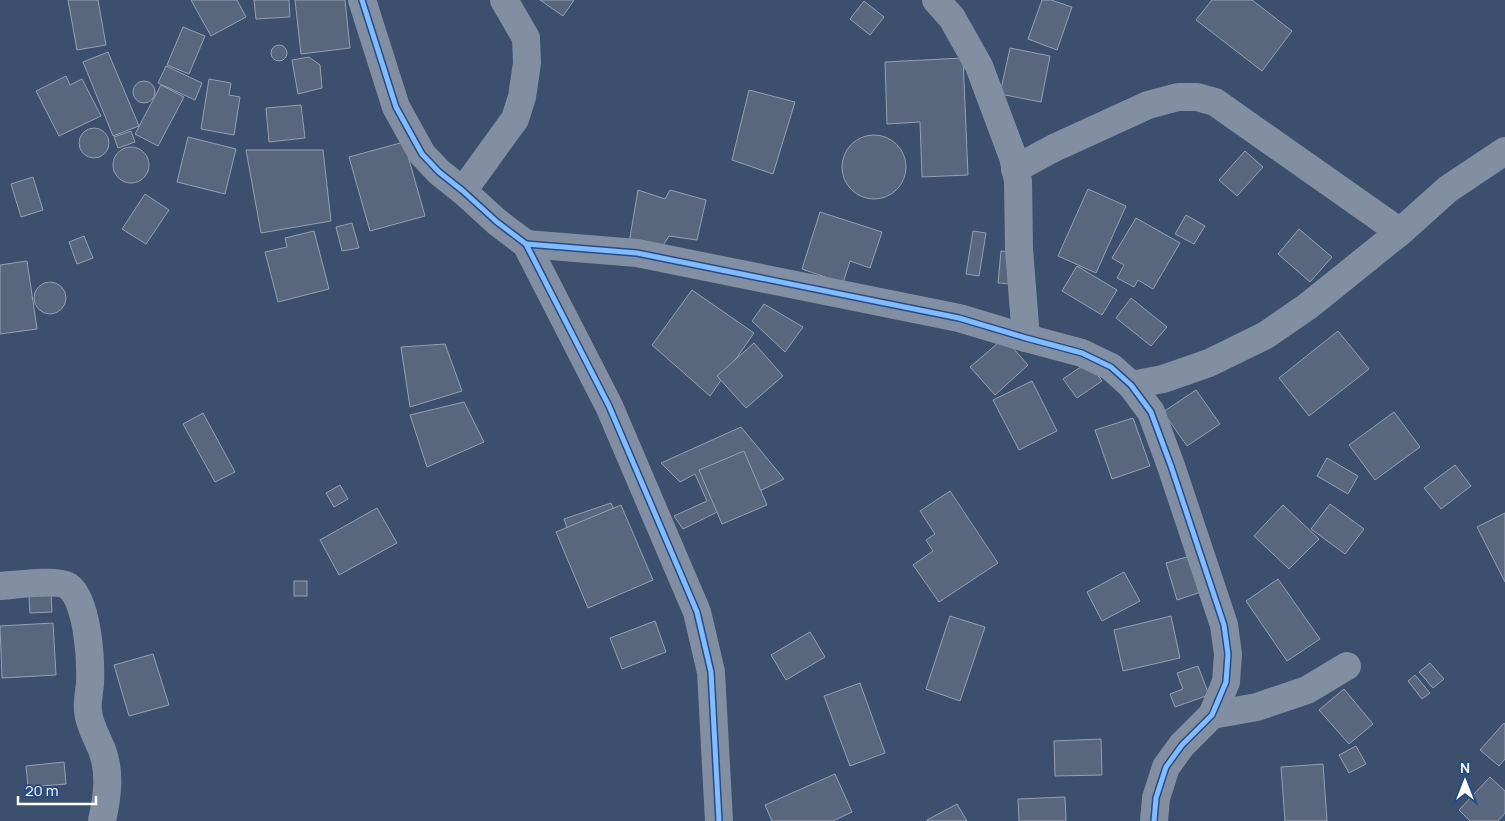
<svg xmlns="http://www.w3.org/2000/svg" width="1505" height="821" font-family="Manrope,sans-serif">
	<rect width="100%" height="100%" fill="#3c4f6d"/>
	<g fill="#58677e" stroke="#95a0b2">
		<path d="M68 0H98L106 45 77 50Z"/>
		<path d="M191 0H237L246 17 211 36Z"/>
		<path d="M254 0H289L290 17 256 19Z"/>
		<path d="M295 0H345L350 48 301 54Z"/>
		<path d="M540 0H574L563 16Z"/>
		<path d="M1042 0H1051L1072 7 1057 50 1028 39Z"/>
		<path d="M1212 0H1252L1292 31 1262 71 1196 20Z"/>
		<path d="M864 1 884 17 870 35 850 19Z"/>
		<path d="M183 27 205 36 189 74 167 65Z"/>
		<circle cx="279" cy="53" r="8"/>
		<path d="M1010 48 1050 56 1041 102 1000 94Z"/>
		<path d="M108 52 139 126 113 136 83 62Z"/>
		<path d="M309 57 320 65 322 88 298 94 292 60Z"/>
		<path d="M963 58 968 175 922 177 920 122 887 124 885 62Z"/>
		<path d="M166 66 202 83 195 100 158 83Z"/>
		<path d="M66 76 70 85 82 79 101 116 59 136 36 91Z"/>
		<path d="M209 79 231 83 229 95 240 97 234 135 201 129Z"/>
		<circle cx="144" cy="92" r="11"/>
		<path d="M161 85 184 97 158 146 135 134Z"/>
		<path d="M749 90 795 102 773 174 732 160Z"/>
		<path d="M301 105 305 138 269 142 266 108Z"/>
		<circle cx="94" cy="143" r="15"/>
		<path d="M131 131 135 142 118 148 114 137Z"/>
		<circle cx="874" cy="167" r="32"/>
		<path d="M188 137 236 149 225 194 177 182Z"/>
		<path d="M404 142 425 216 370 231 349 157Z"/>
		<circle cx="131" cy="165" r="18"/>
		<path d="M246 150H323L331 221 261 233Z"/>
		<path d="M1245 151 1263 167 1237 196 1219 180Z"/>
		<path d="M33 177 43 210 21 217 11 184Z"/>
		<path d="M1088 189 1126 206 1096 273 1058 256Z"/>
		<path d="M638 190 665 199 670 190 706 200 697 240 669 236 660 250 629 243Z"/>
		<path d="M145 194 169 210 146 244 122 229Z"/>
		<path d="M820 212 882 232 870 268 850 261 843 283 802 269Z"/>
		<path d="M1186 215 1205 226 1194 244 1175 234Z"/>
		<path d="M1136 218 1180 243 1153 289 1138 280 1134 287 1117 278 1124 265 1112 258Z"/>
		<path d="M352 223 359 248 342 251 336 227Z"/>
		<path d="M1299 229 1332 257 1310 282 1278 254Z"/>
		<path d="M314 231 329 289 278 302 265 252 287 247 285 238Z"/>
		<path d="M973 231 986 233 979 276 966 274Z"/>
		<path d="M84 236 93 258 77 264 69 242Z"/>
		<path d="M1001 251 1014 252 1011 284 998 283Z"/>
		<path d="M27 261 37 329 0 334V265Z"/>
		<path d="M1077 266 1117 290 1102 315 1062 291Z"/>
		<circle cx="50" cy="298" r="16"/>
		<path d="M692 290 754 333 710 396 652 345Z"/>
		<path d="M1131 298 1167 327 1151 346 1116 318Z"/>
		<path d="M764 304 803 327 785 352 752 321Z"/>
		<path d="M1338 331 1369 369 1309 416 1279 378Z"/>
		<path d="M1004 338 1028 365 995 395 970 367Z"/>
		<path d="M754 343 783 376 746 408 717 376Z"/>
		<path d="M445 344 462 391 410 407 401 347Z"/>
		<path d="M1088 362 1102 381 1077 398 1063 379Z"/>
		<path d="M1032 381 1057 431 1019 450 993 400Z"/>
		<path d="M1196 390 1220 424 1187 446 1163 412Z"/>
		<path d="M464 402 484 442 427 467 410 415Z"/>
		<path d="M1394 412 1420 447 1375 480 1349 445Z"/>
		<path d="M203 413 235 472 215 482 183 424Z"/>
		<path d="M1133 418 1150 466 1112 479 1095 430Z"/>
		<path d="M741 427 784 479 683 529 674 516 707 501 695 474 680 482 661 463Z"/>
		<path d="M744 451 767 505 722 524 699 470Z"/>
		<path d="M1327 458 1358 476 1348 494 1317 476Z"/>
		<path d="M1455 465 1471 486 1441 509 1424 488Z"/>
		<path d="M340 485 348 499 334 507 326 493Z"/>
		<path d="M950 491 998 563 939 602 913 565 933 551 926 540 935 534 920 511Z"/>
		<path d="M611 503 629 543 578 559 564 519Z"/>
		<path d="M1330 504 1364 529 1345 554 1311 529Z"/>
		<path d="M621 505 653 580 588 608 556 532Z"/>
		<path d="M1283 505 1319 539 1289 569 1254 536Z"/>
		<path d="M377 508 397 543 339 575 320 540Z"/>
		<path d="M1505 513V582L1477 527Z"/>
		<path d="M1190 556 1201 592 1177 600 1166 563Z"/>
		<path d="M1124 572 1140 601 1102 621 1087 592Z"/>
		<path d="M1278 579 1320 639 1287 661 1246 601Z"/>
		<rect x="294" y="581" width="13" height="15"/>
		<path d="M51 594 52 612 30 613 29 596Z"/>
		<path d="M950 616 985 627 960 701 926 689Z"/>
		<path d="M1171 616 1180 658 1123 671 1114 630Z"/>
		<path d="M655 621 666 652 622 669 610 638Z"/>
		<path d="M53 623 56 675 2 678 0 626Z"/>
		<path d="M810 632 825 657 786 680 771 655Z"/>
		<path d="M153 654 169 705 129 716 114 665Z"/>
		<path d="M1430 663 1444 679 1433 688 1419 672Z"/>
		<path d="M1198 666 1209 695 1175 707 1170 694 1183 689 1177 673Z"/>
		<path d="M1415 675 1430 693 1422 699 1408 681Z"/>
		<path d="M860 683 885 753 850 766 824 696Z"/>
		<path d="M1344 689 1373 724 1349 744 1319 710Z"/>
		<path d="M1504 723 1505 724V759L1499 766 1480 750Z"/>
		<path d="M1101 739 1102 775 1055 776 1054 741Z"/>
		<path d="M1356 746 1366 764 1349 773 1339 755Z"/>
		<path d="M64 762 66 784 28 787 26 766Z"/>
		<path d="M1323 764 1327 821H1285L1281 767Z"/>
		<path d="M835 774 852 812 833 821H772L765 805Z"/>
		<path d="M1490 777 1505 791V813L1498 821H1470L1459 810Z"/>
		<path d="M1065 797 1066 821H1019L1018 799Z"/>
		<path d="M957 804 967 821H928L927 820Z"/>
	</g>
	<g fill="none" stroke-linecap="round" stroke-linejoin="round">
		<g stroke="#828fa3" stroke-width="28">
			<path d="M362 0 396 107 422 154 439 172 463 191 497 222 526 244 609 406 697 612 711 672 719 821"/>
			<path d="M936 0 952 18 979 66 1013 157 1018 181 1019 249 1026 338"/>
			<path d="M1015 169 1054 148 1148 105 1178 97H1197L1215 102 1400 232"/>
			<path d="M463 191 515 119 522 97 527 63 526 38 504 0"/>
			<path d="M526 244 637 253 959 318 1026 338 1082 353 1111 367 1131 385 1151 412 1171 466 1224 625 1228 654 1226 682 1212 715 1182 745 1166 767 1156 798 1154 821"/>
			<path d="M1131 385 1163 379 1209 363 1266 335 1308 306 1400 232 1448 189 1505 151"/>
			<path d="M0 586C15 585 56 579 68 586 88 600 91 661 90 684 89 693 87 702 88 711 89 725 97 737 102 750 111 773 107 798 102 821"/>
			<path d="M1212 715 1257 707 1307 690 1347 666"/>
		</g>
		<defs>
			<g id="cycleway">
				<path d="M362 0 396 107 422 154 439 172 463 191 497 222 526 244 609 406 697 612 711 672 719 821"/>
				<path d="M526 244 637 253 959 318 1026 338 1082 353 1111 367 1131 385 1151 412 1171 466 1224 625 1228 654 1226 682 1212 715 1182 745 1166 767 1156 798 1154 821"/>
			</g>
		</defs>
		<use href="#cycleway" stroke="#284b81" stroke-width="8"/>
		<use href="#cycleway" stroke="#80bcff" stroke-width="5"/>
	</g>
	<g transform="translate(1465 781)" stroke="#284b81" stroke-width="4" paint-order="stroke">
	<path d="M0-4L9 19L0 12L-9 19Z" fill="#ffffff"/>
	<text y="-8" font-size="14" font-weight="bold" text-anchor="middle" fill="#ffffff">N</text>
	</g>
	<path d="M18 796v8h78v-8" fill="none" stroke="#ffffff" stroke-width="2.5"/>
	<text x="25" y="796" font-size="15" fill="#ffffff" stroke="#284b81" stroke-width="4" paint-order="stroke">20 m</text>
</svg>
